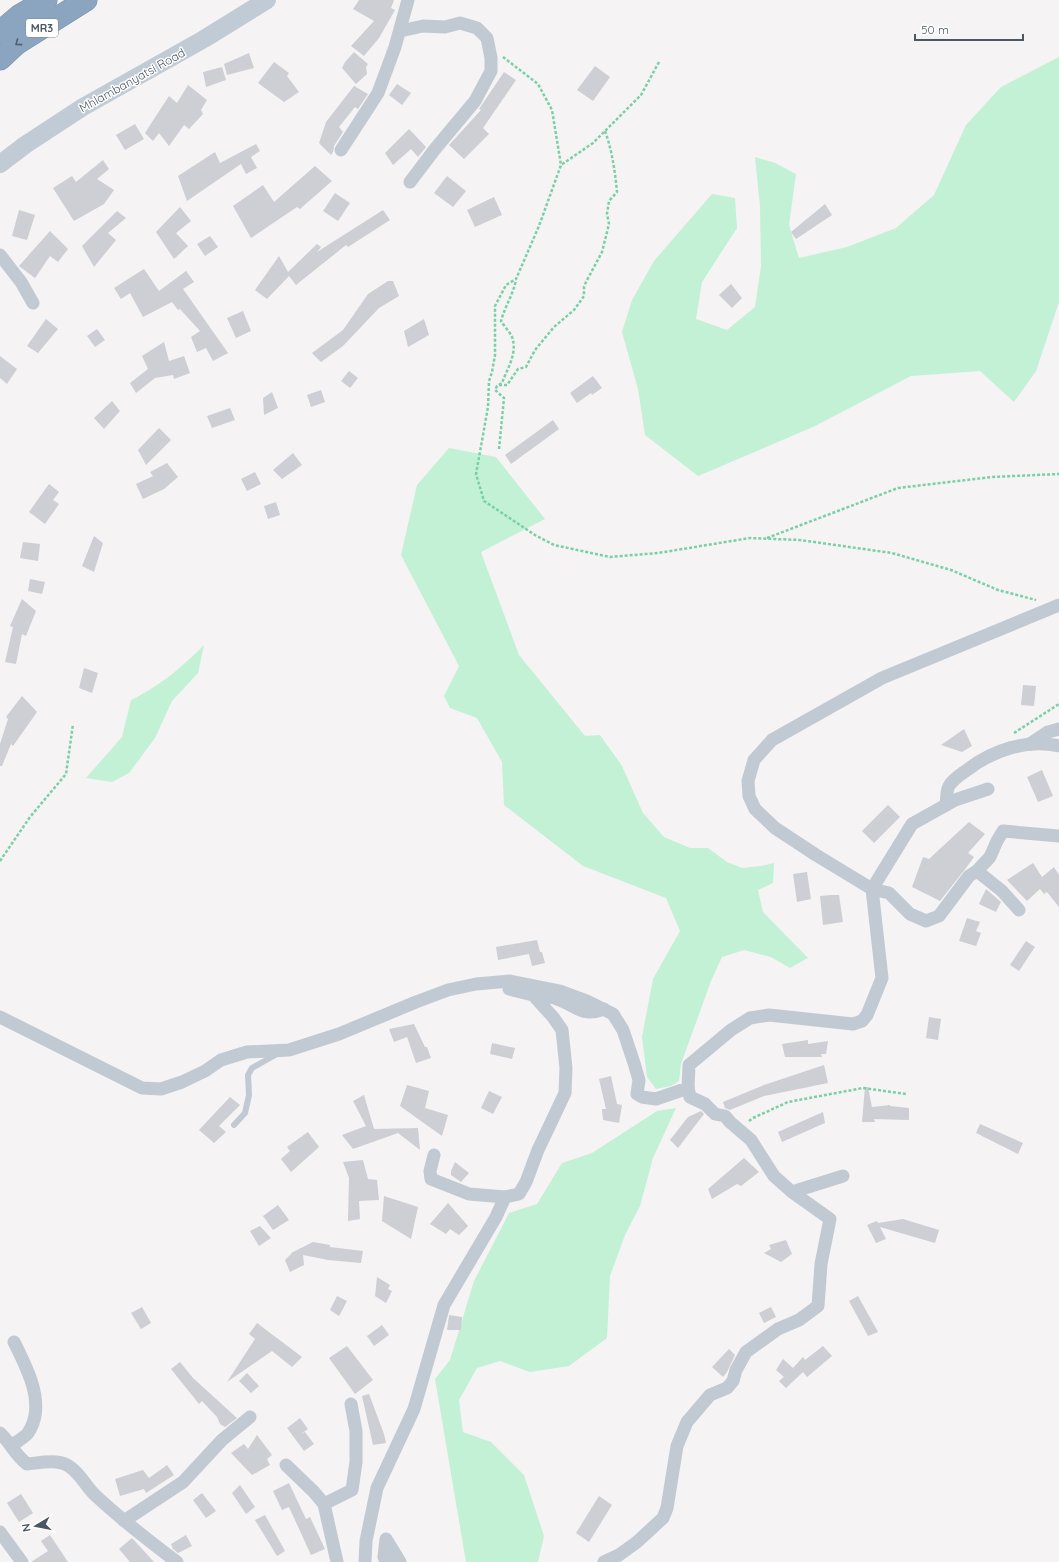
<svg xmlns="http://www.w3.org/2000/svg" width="1059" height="1562" font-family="Quicksand,sans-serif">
	<rect width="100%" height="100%" fill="#f5f3f3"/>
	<g fill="#c3f1d5">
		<path d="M1059 57V302L1036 371 1014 402 980 371 911 376 813 427 698 476 645 435 638 389 622 332 632 300 654 261 712 194 735 198 737 228 702 282 696 319 727 330 755 307 761 266 760 206 755 157 775 163 796 174 789 225 799 258 847 247 896 228 934 195 966 125 1001 87Z"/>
		<path d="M449 448 496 457 545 519 481 552 519 655 585 736 600 735 622 766 643 813 664 837 690 848H708L727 862 742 868 761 866 774 863 773 883 758 890 763 912 808 958 790 968 771 957 744 950 722 957 711 981 681 1064 679 1081 671 1086 656 1089 647 1077 642 1037 653 979 680 931 666 898 583 866 504 805 502 762 477 718 450 708 444 696 459 666 401 555 417 485Z"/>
		<path d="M204 645 198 673 172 701 155 738 129 773 112 782 86 778 122 737 131 700C161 685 180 669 204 645Z"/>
		<path d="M676 1108 653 1158 640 1206 625 1235 610 1276 607 1338 569 1366 530 1372 500 1361 477 1368 459 1400 463 1432 491 1442 524 1475 544 1536 538 1562H466L435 1379 450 1360 474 1281 509 1213 537 1204 562 1163 592 1153 657 1111Z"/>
	</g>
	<g fill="#cdcfd5">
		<path d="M359 0H394L391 8 395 10 379 38 364 56 351 46 374 21 353 9Z"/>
		<path d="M354 52 368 64 366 67 367 74 356 84 342 68 345 62Z"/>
		<path d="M249 53 254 68 227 75 224 64Z"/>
		<path d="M274 62 289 73 287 76 299 92 284 102 258 83Z"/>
		<path d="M595 66 610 77 593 101 577 90Z"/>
		<path d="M222 67 226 80 206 87 203 72Z"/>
		<path d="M504 72 516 80 483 128 489 134 464 159 449 145 481 110 479 109Z"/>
		<path d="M397 84 411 93 402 105 389 95Z"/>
		<path d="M188 85 207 100 201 110 203 114 189 129 184 125 169 146 159 133 153 141 145 133 154 119 169 96 177 103Z"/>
		<path d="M354 86 368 94 358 109 355 107 339 127 343 132 334 146 333 152 331 155 319 143 326 122Z"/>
		<path d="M135 124 144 139 125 150 116 135Z"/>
		<path d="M409 129 426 147 418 157 411 149 393 165 385 153Z"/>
		<path d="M256 144 260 151 251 157 257 168 246 174 241 164 187 201 178 176 215 152 220 163Z"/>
		<path d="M103 160 109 169 97 179 114 190 104 204 74 221 53 188 72 176 76 182Z"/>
		<path d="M315 166 332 181 300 209 297 207 251 238 233 206 263 185 274 202Z"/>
		<path d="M447 176 466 191 453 207 434 193Z"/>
		<path d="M335 193 350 203 338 221 323 211Z"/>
		<path d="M494 197 502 215 475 227 467 210Z"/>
		<path d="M825 204 832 215 796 239 791 232Z"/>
		<path d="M180 207 191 221 176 233 188 246 174 259 156 232Z"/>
		<path d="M19 210 35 215 27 240 12 236Z"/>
		<path d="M383 210 390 220 348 247 346 245 296 285 289 276 267 299 255 290 279 256 288 272 317 244 321 247 317 252Z"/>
		<path d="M117 211 126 218 108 233 116 240 94 267 82 246Z"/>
		<path d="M50 231 68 249 58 262 50 256 35 278 19 266Z"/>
		<path d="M210 236 218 247 205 256 197 244Z"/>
		<path d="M144 269 159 291 186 271 194 282 183 289 228 353 213 361 206 348 197 352 191 337 200 331 180 309 178 310 172 302 143 317 130 293 121 299 114 288Z"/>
		<path d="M388 281H393L399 296 379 308 343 346 321 362 312 353 343 330 368 294Z"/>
		<path d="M731 284 742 298 732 308 719 295Z"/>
		<path d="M243 311 251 331 236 338 227 318Z"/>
		<path d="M46 319 58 329 38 353 27 346Z"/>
		<path d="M424 319 429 335 408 347 404 331Z"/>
		<path d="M97 329 105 340 95 347 87 336Z"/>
		<path d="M164 342 169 361 184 356 190 373 174 379 173 375 155 378 136 393 130 383 148 369 142 356Z"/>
		<path d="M0 356 17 369 7 384 0 378Z"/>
		<path d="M349 371 358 378 350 388 341 381Z"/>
		<path d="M593 376 602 388 592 395 591 393 577 403 570 393Z"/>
		<path d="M321 390 325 402 311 407 307 395Z"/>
		<path d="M272 392 278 408 264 415 263 398Z"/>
		<path d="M112 401 120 411 104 429 94 418Z"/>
		<path d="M230 408 235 420 212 428 207 416Z"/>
		<path d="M553 420 559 429 511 464 505 455Z"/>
		<path d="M159 428 171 440 146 465 138 450Z"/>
		<path d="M293 453 302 465 282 479 273 470Z"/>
		<path d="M167 463 178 477 164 489 143 499 136 484 153 476 150 472Z"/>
		<path d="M255 472 261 484 247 491 241 479Z"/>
		<path d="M49 484 59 492 53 500 59 504 45 524 29 512Z"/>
		<path d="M276 502 280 515 268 519 264 506Z"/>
		<path d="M94 536 103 543 94 572 82 566Z"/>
		<path d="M23 542 40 544 38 561 20 558Z"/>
		<path d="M30 579 45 582 42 594 28 591Z"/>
		<path d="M22 599 36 611 26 636 22 634 16 664 5 662 13 627 10 626Z"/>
		<path d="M84 668 98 673 92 693 79 688Z"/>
		<path d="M1023 685 1036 686 1034 706 1021 705Z"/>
		<path d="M22 696 37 712 13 746 11 744 2 766H0V744L8 719 6 717Z"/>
		<path d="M964 729 972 746 962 752 941 745Z"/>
		<path d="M1042 770 1053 796 1038 802 1027 777Z"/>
		<path d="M888 805 900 817 874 843 862 831Z"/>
		<path d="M969 822 985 834 968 853 974 857 966 868 940 901 912 887 923 857 929 859Z"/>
		<path d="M1033 863 1042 877 1054 867 1059 875V907L1047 892 1044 894 1040 889 1027 901 1007 880Z"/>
		<path d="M807 872 811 899 797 902 793 874Z"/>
		<path d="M986 889 1001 902 996 912 979 904Z"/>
		<path d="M830 895H839L843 922 823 925 820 896Z"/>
		<path d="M967 918 980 922 976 931 981 933 976 946 959 941Z"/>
		<path d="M537 940 540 952H542L545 963 532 966 529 954 498 960 496 947Z"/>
		<path d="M1026 941 1035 947 1019 971 1010 965Z"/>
		<path d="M929 1017 941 1019 938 1040 926 1038Z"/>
		<path d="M414 1024 425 1047H427L431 1058 416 1063 407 1037 394 1042 389 1029Z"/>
		<path d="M808 1040V1044L828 1041 826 1054H821L822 1057H785L782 1044Z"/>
		<path d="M492 1043 515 1048 512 1059 490 1054Z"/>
		<path d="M824 1065 828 1083 764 1096 730 1110 725 1108 723 1102 764 1085Z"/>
		<path d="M611 1076 617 1104 622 1105 619 1123 603 1120 602 1109H606L599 1079Z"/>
		<path d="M407 1085 429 1091 425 1108 448 1115 442 1136 400 1106Z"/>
		<path d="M865 1087H868L872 1107 890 1105V1106L909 1108V1120L874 1119 875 1122H862Z"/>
		<path d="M489 1091 502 1097 493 1114 481 1108Z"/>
		<path d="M364 1095 374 1129 418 1128 420 1150 398 1133 353 1149 342 1135 366 1126 353 1101Z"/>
		<path d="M230 1097 240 1105 219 1126 226 1132 214 1143 199 1130Z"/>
		<path d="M701 1111 704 1114 678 1148 670 1140 688 1117Z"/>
		<path d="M823 1112 825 1123 782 1142 778 1132Z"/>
		<path d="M980 1124 1023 1143 1018 1154 976 1133Z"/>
		<path d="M308 1132 319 1147 291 1172 281 1159 290 1151 287 1147Z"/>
		<path d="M744 1158 759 1172 741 1186 737 1184 712 1199 708 1189Z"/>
		<path d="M363 1160 368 1179 377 1180 379 1200 359 1201 360 1219 348 1221 349 1178 343 1162Z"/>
		<path d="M455 1162 469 1173 461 1182 451 1175V1171Z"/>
		<path d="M384 1196 418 1207 411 1239 382 1221Z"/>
		<path d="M448 1203 468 1226 459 1235 450 1229 446 1234 430 1224Z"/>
		<path d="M278 1205 289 1220 273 1230 263 1216Z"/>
		<path d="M903 1219 939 1230 935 1243 880 1227 886 1239 876 1243 867 1225 877 1221 878 1223Z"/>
		<path d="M260 1226 271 1238 259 1246 250 1231Z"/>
		<path d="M786 1240 792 1254 781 1262 764 1253 771 1249 769 1245Z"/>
		<path d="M313 1242 330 1245V1247L363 1251 361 1263 328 1260 303 1255 304 1265 290 1272 285 1260 292 1253H291Z"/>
		<path d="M377 1277 390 1285 388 1289 392 1291 386 1303 375 1296Z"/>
		<path d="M337 1296 347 1301 339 1316 330 1310Z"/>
		<path d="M858 1296 878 1332 868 1336 849 1301Z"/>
		<path d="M142 1307 151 1323 141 1329 131 1313Z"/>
		<path d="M771 1307 776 1317 764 1323 759 1313Z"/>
		<path d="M449 1315 462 1317 461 1330H447Z"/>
		<path d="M257 1323 302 1357 292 1367 272 1351 227 1382 255 1339 249 1334Z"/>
		<path d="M382 1325 389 1335 374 1346 367 1336Z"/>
		<path d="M347 1346 373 1380 355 1394 329 1358Z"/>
		<path d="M823 1346 832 1356 807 1377 803 1372 786 1388 779 1381 784 1377 776 1370 783 1359 793 1368 803 1357 805 1360Z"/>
		<path d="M729 1349 735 1355 727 1372 723 1377 712 1367Z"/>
		<path d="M180 1362 193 1378 237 1418 225 1427 220 1424 217 1417 202 1401 199 1404 171 1369Z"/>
		<path d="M247 1373 259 1386 251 1393 239 1381Z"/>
		<path d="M369 1394 384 1434 386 1443 373 1445 362 1396Z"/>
		<path d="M300 1418 308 1429 301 1434 305 1432 314 1444 304 1451 287 1428Z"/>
		<path d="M257 1435 272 1455 267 1459 270 1465 252 1475 231 1453 244 1444 248 1449Z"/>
		<path d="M167 1465 174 1475 146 1493 144 1489 120 1496 115 1479 143 1470 149 1478Z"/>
		<path d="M289 1483 306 1519 310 1517 325 1549 311 1555 289 1507 282 1510 273 1491Z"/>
		<path d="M240 1485 255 1507 246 1514 232 1493Z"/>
		<path d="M202 1493 216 1511 206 1518 193 1500Z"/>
		<path d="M21 1494 33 1513 19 1522 7 1503Z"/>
		<path d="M599 1496 612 1505 589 1542 576 1533Z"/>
		<path d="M265 1515 285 1551 277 1556 255 1520Z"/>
		<path d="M50 1535 68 1562H31L48 1551 41 1541Z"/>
		<path d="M186 1535 192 1546 178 1553 173 1549 171 1544Z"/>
		<path d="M132 1538 154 1562H130L119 1549Z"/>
	</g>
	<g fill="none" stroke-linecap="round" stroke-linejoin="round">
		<defs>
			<g id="motorway">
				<path d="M0 32 19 16 46 0"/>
				<path d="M0 59 16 44 86 0"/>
			</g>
		</defs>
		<use href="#motorway" stroke="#7690ad" stroke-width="23"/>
		<g stroke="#7ad0a6" stroke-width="2.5" stroke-dasharray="3 2" stroke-linecap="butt">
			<path d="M503 57 538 84 552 110 561 165"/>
			<path d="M659 62 641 95 593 143 561 165 539 226 516 279 506 285 495 306V355L492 372 489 381 488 407 476 474 484 501 535 535 554 545 610 557 658 553 750 538 800 540 892 553 951 570 998 590 1036 600"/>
			<path d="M499 385H507L518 369 526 367 535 350 554 327 574 310 584 296V287L586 282 602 252 609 224 607 214 609 201 617 192C615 171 612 150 605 131"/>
			<path d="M499 449 504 398 495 390 497 386 502 383C507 369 518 353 512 337 510 332 504 326 501 321 505 306 513 295 516 280"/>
			<path d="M767 538 898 488 992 477 1059 474"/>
			<path d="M1014 733 1059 704"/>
			<path d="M0 861 30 817 66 774 73 724"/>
			<path d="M749 1121 753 1118 788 1102 863 1088 906 1094"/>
		</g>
		<path stroke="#c1cad2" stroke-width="6" d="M234 1125 245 1113 249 1095 248 1075 252 1068 277 1054"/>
		<g stroke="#c1cad2" stroke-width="13">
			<path d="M400 31 423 26 445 27 460 23 477 28 487 38 491 58V71L475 101 435 149 410 182"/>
			<path d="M341 150 378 93 395 47 408 0"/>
			<path d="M0 255 21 282 33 303"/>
			<path d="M1030 744 1048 732 1059 729"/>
			<path d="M988 789 955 800 912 824 872 889 816 855 775 828 755 809 749 796 748 781 754 760 772 740 882 678 1059 605"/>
			<path d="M946 805C947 799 946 791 949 786 953 779 960 775 967 770 993 750 1026 739 1059 746"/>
			<path d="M977 871 1002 891 1019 910"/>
			<path d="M544 997C548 997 553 997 557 999 576 1005 581 1018 604 1009"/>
			<path d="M0 1017 142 1088 161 1089 182 1082 205 1071 221 1060 247 1052 289 1050 339 1034 416 1002 448 990 476 984 510 981 560 991 587 1001 613 1014 623 1030 634 1063 639 1080 637 1094 642 1097 656 1099 688 1088 689 1065 731 1030 750 1018 769 1015 853 1024 862 1021 867 1015 882 978 872 889 889 893 910 914 926 921 939 916 969 876 977 871 990 857 997 841 1003 831 1059 836"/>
			<path d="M688 1088 690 1097 705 1104 715 1114 725 1116 730 1122 751 1140 774 1176 792 1192"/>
			<path d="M434 1155 430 1171 431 1179 469 1194 505 1197"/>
			<path d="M0 1433C11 1443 14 1454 27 1464 39 1463 56 1459 67 1465 80 1472 85 1486 96 1496 122 1520 149 1541 177 1562"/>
			<path d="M11 1446C16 1442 24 1438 28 1433 47 1405 27 1368 14 1342"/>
			<path d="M286 1465 314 1492 324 1504 337 1562"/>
			<path d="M324 1504 352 1490 356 1462V1431L351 1404"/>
			<path d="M124 1521 183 1482 222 1440 250 1417"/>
			<path d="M0 1532 22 1562"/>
			<path d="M365 1562 366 1541 377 1488 414 1409 444 1305 496 1217 505 1197 519 1194 526 1182 538 1150 565 1093 566 1068 562 1030 553 1017 533 995 509 989"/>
			<path d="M386 1562 384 1557 386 1539 400 1562"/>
			<path d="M604 1562 619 1555 637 1542 663 1518 667 1508 677 1446 687 1422 710 1395 727 1388 733 1381 736 1370 746 1352 778 1329 799 1320 818 1306 821 1264 830 1219 792 1192 843 1176"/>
		</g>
		<path stroke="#c1cbd6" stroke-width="18" d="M0 164 25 145 83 107 204 39 267 0"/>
		<use href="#motorway" stroke="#8ba5c1" stroke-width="22"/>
	</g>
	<defs><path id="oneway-chevron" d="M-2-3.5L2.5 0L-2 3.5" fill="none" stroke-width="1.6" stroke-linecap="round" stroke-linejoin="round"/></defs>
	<use stroke="#505e6b" href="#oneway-chevron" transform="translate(18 43) rotate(144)"/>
	<g text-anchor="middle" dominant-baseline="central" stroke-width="3" stroke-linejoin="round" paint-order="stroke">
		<rect fill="#fff" stroke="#808990" stroke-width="1" x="26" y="19" width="32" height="18" rx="3"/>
		<g font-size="11" font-weight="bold" fill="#4a5661">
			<text x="42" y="28">MR3</text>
		</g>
		<g font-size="12" fill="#4a5661" stroke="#fff">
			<text transform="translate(132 80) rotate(-29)">Mhlambanyatsi Road</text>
		</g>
	</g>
	<g transform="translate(36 1526) rotate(260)" stroke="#ffffff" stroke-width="3" paint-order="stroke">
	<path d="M0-3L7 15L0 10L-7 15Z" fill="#4a5661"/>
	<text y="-6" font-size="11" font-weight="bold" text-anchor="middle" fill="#4a5661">N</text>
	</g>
	<path d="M915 34v6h108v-6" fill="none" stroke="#4a5661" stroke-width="2"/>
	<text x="921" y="34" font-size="12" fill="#4a5661" stroke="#ffffff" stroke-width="3" paint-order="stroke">50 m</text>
</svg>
